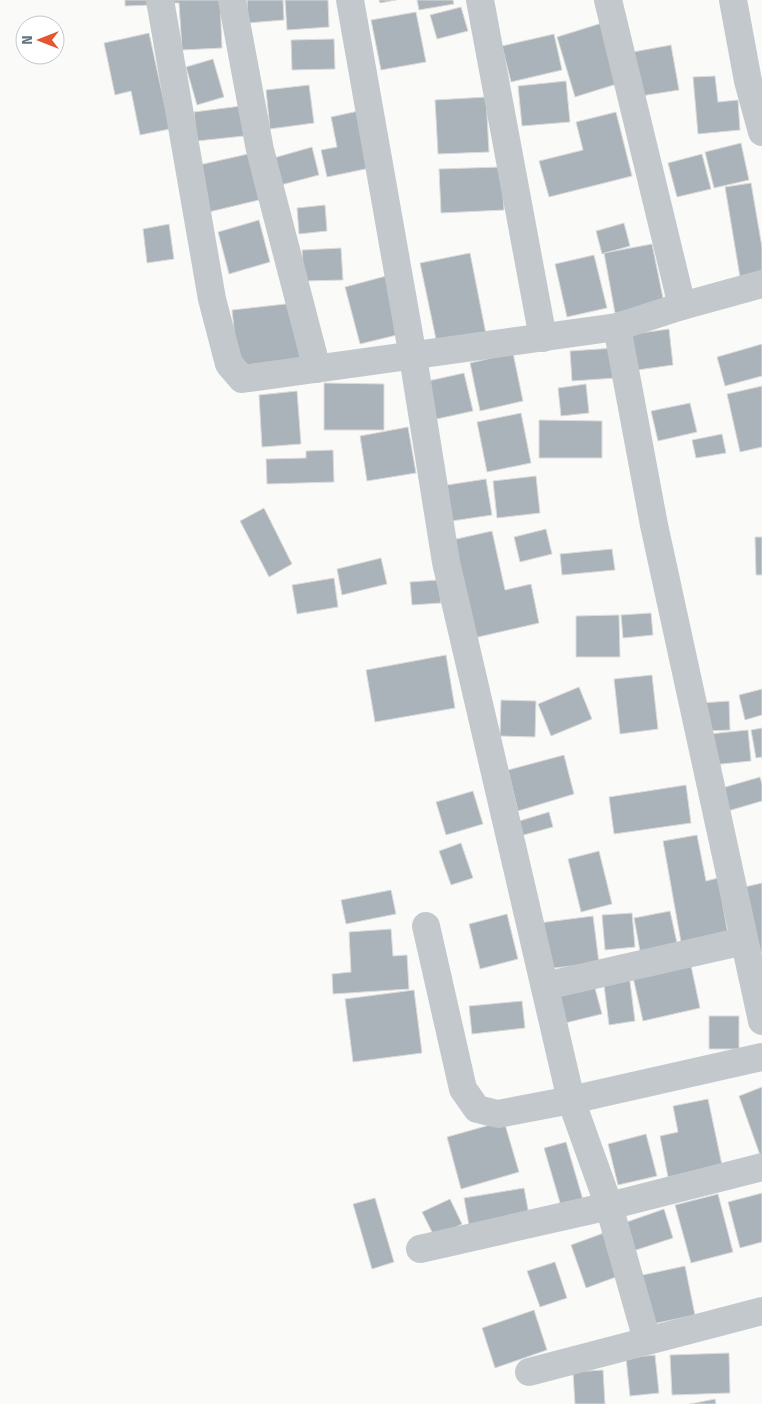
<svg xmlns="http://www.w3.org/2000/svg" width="762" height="1404" font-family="'Fira Sans',sans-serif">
	<rect width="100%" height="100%" fill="#fafaf8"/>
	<g fill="#aab3b9" stroke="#dcdcda">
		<path d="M125 0H152V5L125 6Z"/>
		<path d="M168 0H220L222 48 182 50 179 3H168Z"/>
		<path d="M247 0H283L284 20 248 23Z"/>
		<path d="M285 0H328L329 27 287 30Z"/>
		<path d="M379 0H396L380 3Z"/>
		<path d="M417 0H453L454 4 419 10Z"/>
		<path d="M461 7 468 31 437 39 430 15Z"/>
		<path d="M416 12 426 62 381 70 371 20Z"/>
		<path d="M602 23 620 83 575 97 557 37Z"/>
		<path d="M149 33 170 129 140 135 131 91 115 95 104 43Z"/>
		<path d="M554 34 562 70 511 82 502 46Z"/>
		<path d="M334 39 335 69 292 70 291 40Z"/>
		<path d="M671 45 679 90 641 96 633 52Z"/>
		<path d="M213 59 224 97 197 105 186 67Z"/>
		<path d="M715 76 718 102 738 100 740 130 698 134 693 77Z"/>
		<path d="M566 81 570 122 522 126 518 86Z"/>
		<path d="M309 85 314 123 270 129 266 90Z"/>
		<path d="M486 97 489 152 438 154 435 100Z"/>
		<path d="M241 106 244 136 197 141 194 112Z"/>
		<path d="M363 110 375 167 327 177 321 150 337 147 331 117Z"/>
		<path d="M616 112 632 176 549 197 539 161 583 150 576 122Z"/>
		<path d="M741 143 749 180 714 188 705 152Z"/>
		<path d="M312 147 319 175 277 186 270 159Z"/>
		<path d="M248 154 259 200 209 212 199 165Z"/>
		<path d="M702 154 711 189 677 197 668 163Z"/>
		<path d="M501 167 504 210 441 213 439 169Z"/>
		<path d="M751 183 762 247V273L740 277 725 187Z"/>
		<path d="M325 205 327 231 299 234 297 208Z"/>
		<path d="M259 220 270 262 229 274 218 232Z"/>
		<path d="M624 223 630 246 602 254 596 231Z"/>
		<path d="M169 224 174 259 147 263 143 229Z"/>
		<path d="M652 244 664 303 615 313 604 253Z"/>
		<path d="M341 248 343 280 304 281 302 250Z"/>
		<path d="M470 253 486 334 437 344 420 263Z"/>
		<path d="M594 255 607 308 567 317 555 264Z"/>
		<path d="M386 276 401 334 360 344 345 287Z"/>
		<path d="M294 303 300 359 238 366 232 310Z"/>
		<path d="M669 329 673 365 630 371 626 335Z"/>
		<path d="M762 344V376L725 386 717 357Z"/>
		<path d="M614 348 616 378 572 381 570 351Z"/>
		<path d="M513 353 523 401 480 411 470 363Z"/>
		<path d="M464 373 473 411 428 421 419 383Z"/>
		<path d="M324 383 384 384V430H324Z"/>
		<path d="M586 384 589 413 561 416 558 388Z"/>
		<path d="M762 386V447L740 452 727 394Z"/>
		<path d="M297 391 301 444 262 447 259 395Z"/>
		<path d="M690 403 697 432 658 441 651 411Z"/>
		<path d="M521 413 531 463 487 472 477 422Z"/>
		<path d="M539 420 602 421V458H539Z"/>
		<path d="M408 427 416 473 367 481 360 436Z"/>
		<path d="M722 434 726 453 696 458 692 440Z"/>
		<path d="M333 450 334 482 267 484 266 459 306 458V451Z"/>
		<path d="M536 476 540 513 497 518 493 481Z"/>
		<path d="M486 479 492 515 452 521 447 485Z"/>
		<path d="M264 508 292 564 269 577 240 521Z"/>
		<path d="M546 529 552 554 520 562 514 537Z"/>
		<path d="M492 531 505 590 531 584 539 623 474 638 452 540Z"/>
		<path d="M755 537H762V575H756Z"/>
		<path d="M612 549 615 570 562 575 560 554Z"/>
		<path d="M381 558 387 584 342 595 337 569Z"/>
		<path d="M334 578 338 607 297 614 292 585Z"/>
		<path d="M438 580 441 603 412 605 410 582Z"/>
		<path d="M651 613 653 635 623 638 621 615Z"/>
		<path d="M619 615 620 657H576V616Z"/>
		<path d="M446 655 455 708 375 722 366 670Z"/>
		<path d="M652 675 658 729 620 734 614 679Z"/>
		<path d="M579 687 592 719 551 736 538 704Z"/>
		<path d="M762 689V715L745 720 739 695Z"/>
		<path d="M501 700 536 701 535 737 500 736Z"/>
		<path d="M729 701 730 730 703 731 701 703Z"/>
		<path d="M762 728V757L756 758 751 730Z"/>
		<path d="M748 730 751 761 712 765 709 734Z"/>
		<path d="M564 755 574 794 518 811 508 770Z"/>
		<path d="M760 777 762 784V801L728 811 722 788Z"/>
		<path d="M686 785 691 823 614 834 609 797Z"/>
		<path d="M473 791 483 824 446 835 436 802Z"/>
		<path d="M549 812 553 827 520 836 516 822Z"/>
		<path d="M697 835 706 881 718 878 728 934 681 942 663 841Z"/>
		<path d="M461 843 473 878 451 885 439 851Z"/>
		<path d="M599 851 612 904 581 912 568 859Z"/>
		<path d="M762 883V952L755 954 740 888Z"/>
		<path d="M391 890 396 914 346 924 341 900Z"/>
		<path d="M670 911 677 943 640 951 634 918Z"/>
		<path d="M632 913 635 947 605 950 602 915Z"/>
		<path d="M507 914 518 959 480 969 469 924Z"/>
		<path d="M593 916 599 963 545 969 539 923Z"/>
		<path d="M391 929 393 956 407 955 409 989 333 994 332 974 351 972 349 932Z"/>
		<path d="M690 961 700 1008 643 1021 632 973Z"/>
		<path d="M629 974 635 1021 609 1025 603 977Z"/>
		<path d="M593 981 602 1014 557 1025 549 992Z"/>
		<path d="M414 990 422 1053 353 1062 345 999Z"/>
		<path d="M522 1001 525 1028 472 1034 469 1006Z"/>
		<rect x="709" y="1016" width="30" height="33"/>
		<path d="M762 1087V1154L760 1155 739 1096Z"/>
		<path d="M708 1099 722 1165 668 1177 660 1136 678 1132 673 1106Z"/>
		<path d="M504 1121 519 1172 461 1189 447 1137Z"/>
		<path d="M646 1134 657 1176 618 1185 608 1144Z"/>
		<path d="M566 1142 583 1200 561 1206 544 1148Z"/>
		<path d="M524 1188 529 1215 469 1225 464 1198Z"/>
		<path d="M762 1193V1242L740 1248 728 1202Z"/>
		<path d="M718 1194 733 1252 691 1263 675 1205Z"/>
		<path d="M375 1198 394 1262 372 1269 353 1204Z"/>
		<path d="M450 1199 462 1224 435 1238 422 1212Z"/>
		<path d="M664 1209 673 1238 633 1251 624 1223Z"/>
		<path d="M612 1230 627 1273 586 1288 571 1245Z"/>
		<path d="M555 1262 567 1298 540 1307 527 1271Z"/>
		<path d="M685 1266 695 1315 648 1325 638 1276Z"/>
		<path d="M534 1310 547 1350 495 1368 482 1328Z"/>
		<path d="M729 1353 730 1393 672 1395 670 1355Z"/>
		<path d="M655 1355 659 1393 630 1396 626 1358Z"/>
		<path d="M603 1370 605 1404H575L573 1372Z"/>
		<path d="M715 1399 716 1404H690Z"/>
	</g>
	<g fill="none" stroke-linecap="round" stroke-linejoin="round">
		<g stroke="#c3c8cc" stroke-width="28">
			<path d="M160 0 212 299 229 364 242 379 617 327 682 306 762 284"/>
			<path d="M232 0 260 150 317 369"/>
			<path d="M350 0 413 357 446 562 571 1100 609 1206 647 1340"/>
			<path d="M480 0 543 338"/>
			<path d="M608 0 682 306"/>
			<path d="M733 0 748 81 762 132"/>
			<path d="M617 327 654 525 762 1021"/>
			<path d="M426 926 463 1089 477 1109 498 1114 571 1100 762 1057"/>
			<path d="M545 986 744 941"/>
			<path d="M420 1249 609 1206 762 1167"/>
			<path d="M529 1372 762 1311"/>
		</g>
	</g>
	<g transform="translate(40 40) rotate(270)"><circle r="24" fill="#ffffff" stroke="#c1c8cd"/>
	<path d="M0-4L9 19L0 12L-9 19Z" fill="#e4572e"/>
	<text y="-8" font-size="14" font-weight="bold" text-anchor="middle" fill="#657683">N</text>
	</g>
</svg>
